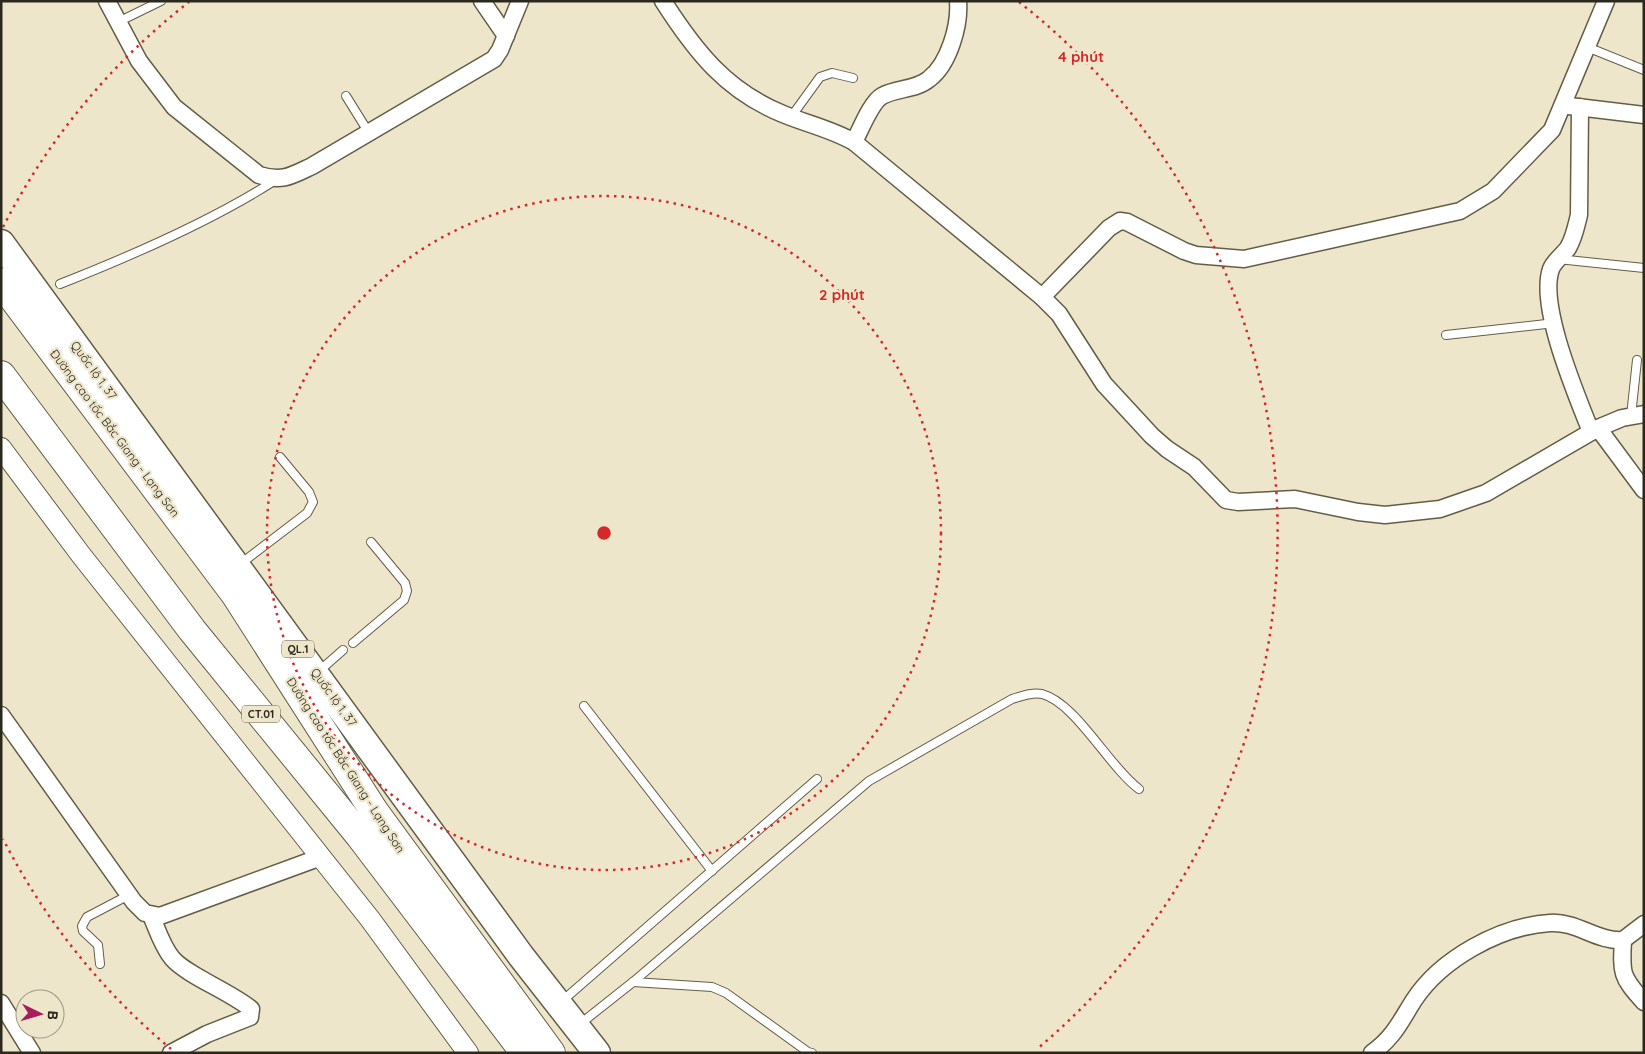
<svg xmlns="http://www.w3.org/2000/svg" width="1645" height="1054" font-family="Quicksand,sans-serif">
	<rect width="100%" height="100%" fill="#ede6cb"/>
	<g fill="none" stroke-linecap="round" stroke-linejoin="round">
		<defs>
			<g id="service">
				<path d="M118 22 161 1"/>
				<path d="M1587 47 1644 70"/>
				<path d="M346 96 369 133"/>
				<path d="M791 117 820 77 832 73 853 78"/>
				<path d="M1558 259 1644 268"/>
				<path d="M60 284C131 256 210 222 274 181"/>
				<path d="M1446 335 1555 323"/>
				<path d="M1631 416 1637 360"/>
				<path d="M239 565 307 513 313 502 309 492 280 457"/>
				<path d="M353 643 404 600 407 591 405 583 371 542"/>
				<path d="M318 672 343 650"/>
				<path d="M584 706 712 871"/>
				<path d="M100 964 98 945 83 931 82 926 87 917 129 895"/>
				<path d="M633 982 712 987 726 993 808 1052 812 1053"/>
				<path d="M561 1002 817 779"/>
				<path d="M580 1024 633 982 869 781 1012 699C1022 696 1032 692 1042 694 1076 703 1109 767 1139 789"/>
			</g>
			<g id="minor">
				<path d="M107 1 139 61 174 107 259 175C283 182 291 176 312 166L494 59 500 50 520 1"/>
				<path d="M482 1 506 36"/>
				<path d="M663 1C695 51 726 91 783 114 807 124 831 129 854 142L1042 297 1059 314 1104 384 1152 436 1167 449 1194 467 1226 500 1238 502 1295 499 1358 512 1385 515 1440 509 1486 493 1598 428 1622 418 1644 414"/>
				<path d="M1569 106 1644 115"/>
				<path d="M1580 107 1579 215C1576 227 1574 238 1568 248 1563 255 1554 261 1551 269 1538 306 1577 396 1591 432"/>
				<path d="M854 142C860 131 871 102 882 96 896 88 916 90 929 79 949 64 960 25 958 1"/>
				<path d="M1042 297 1109 228 1120 221 1127 222 1184 251 1196 255 1244 259 1460 211 1493 191 1552 130 1606 1"/>
				<path d="M1598 428 1644 490"/>
				<path d="M1 715 134 902 145 913 160 916 321 857"/>
				<path d="M151 915C157 929 162 946 172 958 186 975 231 992 251 1009L250 1017 207 1034 171 1053"/>
				<path d="M1623 940C1621 973 1621 977 1644 1002"/>
				<path d="M1 1003 32 1053"/>
				<path d="M1372 1053C1394 1037 1400 1022 1414 1000 1441 959 1500 926 1550 923 1577 921 1597 942 1623 940L1644 924"/>
			</g>
			<path id="tertiary" d="M1 448 81 555 370 919 468 1053"/>
			<path id="trunk" d="M1 243 521 956 597 1053"/>
			<g id="motorway">
				<path d="M1 282 235 594 374 811 551 1053"/>
				<path d="M1 375 192 630 360 836 525 1053"/>
			</g>
		</defs>
		<use href="#service" stroke="#645d46" stroke-width="10"/>
		<use href="#minor" stroke="#645d46" stroke-width="19"/>
		<use href="#tertiary" stroke="#645d46" stroke-width="22"/>
		<use href="#trunk" stroke="#645d46" stroke-width="29"/>
		<use href="#motorway" stroke="#645d46" stroke-width="30"/>
		<use href="#service" stroke="#fff" stroke-width="8"/>
		<use href="#minor" stroke="#fff" stroke-width="16"/>
		<use href="#tertiary" stroke="#fff" stroke-width="20"/>
		<use href="#trunk" stroke="#fff" stroke-width="26"/>
		<use href="#motorway" stroke="#fff" stroke-width="28"/>
	</g>
	<g fill="none" stroke="#d62828" stroke-width="2.5" stroke-dasharray="2.5 5">
		<circle cx="604" cy="533" r="337"/>
		<path d="M171 1049A674 674 0 0 1 3 839M3 227A674 674 0 0 1 189 2M1019 2A674 674 0 0 1 1037 1049"/>
	</g>
	<g text-anchor="middle" dominant-baseline="central" stroke-width="4.5" stroke-linejoin="round" paint-order="stroke">
		<g fill="#ede6cb" stroke="#656152" stroke-width="1">
			<rect x="282" y="640.5" width="32" height="17" rx="4"/>
			<rect x="242" y="705.5" width="38" height="17" rx="4"/>
		</g>
		<g font-size="11" font-weight="bold" fill="#2b281e">
			<text x="298" y="649">QL.1</text>
			<text x="261" y="714">CT.01</text>
		</g>
		<g font-size="12" fill="#2b281e" stroke="#ede6cb">
			<text transform="translate(94 370) rotate(54)">Quốc lộ 1, 37</text>
			<text transform="translate(115 433) rotate(53)">Đường cao tốc Bắc Giang - Lạng Sơn</text>
			<text transform="translate(334 697) rotate(54)">Quốc lộ 1, 37</text>
			<text transform="translate(346 765) rotate(57)">Đường cao tốc Bắc Giang - Lạng Sơn</text>
		</g>
	</g>
	<circle cx="604" cy="533" r="8" fill="#d62828" stroke="#ede6cb" stroke-width="2.5"/>
	<g font-size="15" text-anchor="middle" font-weight="bold" fill="#d62828" stroke="#ede6cb" stroke-width="4.5" stroke-linejoin="round" paint-order="stroke">
		<text x="1081" y="62">4 phút</text>
		<text x="842" y="300">2 phút</text>
	</g>
	<rect width="1645" height="1054" fill="none" stroke="#2b281e" stroke-width="5"/>
	<g transform="translate(40 1014) rotate(95)"><circle r="24" fill="#ede6cb" stroke="#9f9a86"/>
	<path d="M0-4L9 19L0 12L-9 19Z" fill="#a91c5c"/>
	<text y="-8" font-size="14" font-weight="bold" text-anchor="middle" fill="#2b281e">B</text>
	</g>
</svg>
